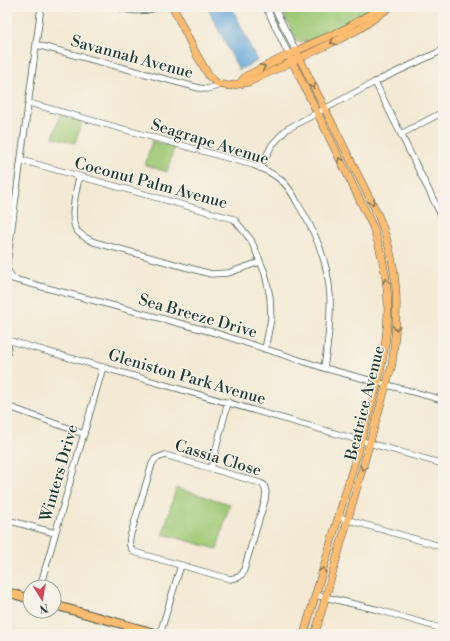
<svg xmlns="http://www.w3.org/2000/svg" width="450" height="641" font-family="'Libre Bodoni',serif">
	<rect width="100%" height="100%" fill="#f7f3e8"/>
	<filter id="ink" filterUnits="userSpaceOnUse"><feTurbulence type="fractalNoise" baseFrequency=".025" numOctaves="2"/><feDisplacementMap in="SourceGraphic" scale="8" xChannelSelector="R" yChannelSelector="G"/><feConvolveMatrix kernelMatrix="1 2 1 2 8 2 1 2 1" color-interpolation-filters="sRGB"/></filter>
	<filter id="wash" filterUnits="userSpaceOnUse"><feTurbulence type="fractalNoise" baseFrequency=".012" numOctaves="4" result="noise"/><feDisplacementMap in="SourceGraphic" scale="16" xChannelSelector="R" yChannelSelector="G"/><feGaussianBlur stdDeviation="0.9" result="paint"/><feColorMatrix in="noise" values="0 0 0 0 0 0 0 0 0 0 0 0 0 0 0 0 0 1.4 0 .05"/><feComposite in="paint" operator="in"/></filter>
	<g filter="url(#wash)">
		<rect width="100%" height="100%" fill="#f4e9d4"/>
		<g fill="#9cc773" stroke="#5e8254">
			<path d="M280 7H377C353 21 326 39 298 42Z"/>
			<path d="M60 115 82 122 75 143 53 137Z"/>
			<path d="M152 141 174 147 167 172 145 165Z"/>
			<path d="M176 488 230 504 217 549 163 534Z"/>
		</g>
		<path fill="#64a6d8" stroke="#427286" d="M207 7H232L257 61 239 70Z"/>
	</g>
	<g filter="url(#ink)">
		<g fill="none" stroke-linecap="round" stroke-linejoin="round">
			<defs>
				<g id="minor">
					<path d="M118 7C131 12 145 12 159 7"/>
					<path d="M266 7 289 55"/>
					<path d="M274 7 296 51"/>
					<path d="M37 45 199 88 207 89 221 85"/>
					<path d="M375 82 443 219"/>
					<path d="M29 103 253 165C264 169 274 174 282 181 289 187 294 196 298 204 315 231 328 263 330 295 331 320 328 344 324 368"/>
					<path d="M401 134 443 112"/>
					<path d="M21 160 234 219 251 240 265 273 270 297 271 319 265 349"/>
					<path d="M260 168 272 145 287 129 375 82 443 50"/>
					<path d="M79 178C76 191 68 221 78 232 83 237 88 239 94 242L211 274 228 273 260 262"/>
					<path d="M7 264 41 7"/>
					<path d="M7 269 13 279 216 333 324 368 443 400"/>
					<path d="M7 340 443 464"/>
					<path d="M7 354 9 340"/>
					<path d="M7 406 84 434"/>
					<path d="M165 455 260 483 264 485 266 492 265 500 243 573 239 577 230 579 134 552C129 547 129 544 130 537L152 464 155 459Z"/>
					<path d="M211 469 228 402"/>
					<path d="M338 517 443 547"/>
					<path d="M7 520 55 533"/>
					<path d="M40 587 103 367"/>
					<path d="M316 595 379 610 443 629"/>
					<path d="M160 634 181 565"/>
				</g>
				<g id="major">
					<path d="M173 7 194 50 209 76 218 84 229 86 249 82 338 40 361 28 390 7"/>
					<path d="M296 51 378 215C400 268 399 309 392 365L315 634"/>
					<path d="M289 55 373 227C393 284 391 324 378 382L304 634"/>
					<path d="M240 83 246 76 296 51 347 28 382 7"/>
				</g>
				<g id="highway">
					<path d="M7 592 30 599"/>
					<path d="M54 605 158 634"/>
				</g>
			</defs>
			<use href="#minor" stroke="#3f574c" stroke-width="7"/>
			<use href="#major" stroke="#3f574c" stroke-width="8"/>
			<use href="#highway" stroke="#3f574c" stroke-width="10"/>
			<use href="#minor" stroke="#fff" stroke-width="5.5"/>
			<use href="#major" stroke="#febc70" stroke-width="7"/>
			<use href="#highway" stroke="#febc70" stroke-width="8"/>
		</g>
		<defs><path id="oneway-chevron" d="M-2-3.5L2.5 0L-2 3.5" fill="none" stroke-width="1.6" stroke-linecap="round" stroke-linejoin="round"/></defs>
		<g stroke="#83764f">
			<use href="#oneway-chevron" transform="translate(333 42) rotate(154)"/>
			<use href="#oneway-chevron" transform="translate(263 67) rotate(-27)"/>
			<use href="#oneway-chevron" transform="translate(313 86) rotate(64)"/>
			<use href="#oneway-chevron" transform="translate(340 160) rotate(-116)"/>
			<use href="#oneway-chevron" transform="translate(372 202) rotate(63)"/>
			<use href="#oneway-chevron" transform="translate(386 281) rotate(-96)"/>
			<use href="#oneway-chevron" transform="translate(396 328) rotate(95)"/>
			<use href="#oneway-chevron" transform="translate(363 468) rotate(106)"/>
			<use href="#oneway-chevron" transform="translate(323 570) rotate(-74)"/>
		</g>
	</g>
	<g text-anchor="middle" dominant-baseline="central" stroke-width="3" stroke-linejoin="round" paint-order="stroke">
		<g font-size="16" fill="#1f3d34" stroke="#f7f3e8">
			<text transform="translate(132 57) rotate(15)">Savannah Avenue</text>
			<text transform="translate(210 142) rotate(17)">Seagrape Avenue</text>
			<text transform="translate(151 183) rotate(15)">Coconut Palm Avenue</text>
			<text transform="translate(198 316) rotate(16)">Sea Breeze Drive</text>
			<text transform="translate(187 377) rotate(16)">Gleniston Park Avenue</text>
			<text transform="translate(365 403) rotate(-76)">Beatrice Avenue</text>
			<text transform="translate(218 458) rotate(17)">Cassia Close</text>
			<text transform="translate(59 473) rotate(-74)">Winters Drive</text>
		</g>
	</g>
	<rect width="450" height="641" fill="none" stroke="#f7f3e8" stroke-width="24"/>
	<g transform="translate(42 599) rotate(169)"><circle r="19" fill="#f7f3e8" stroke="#a1aaa0"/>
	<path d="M0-3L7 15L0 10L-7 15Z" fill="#d1495b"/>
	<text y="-6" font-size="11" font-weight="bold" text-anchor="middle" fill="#1f3d34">N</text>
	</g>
</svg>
